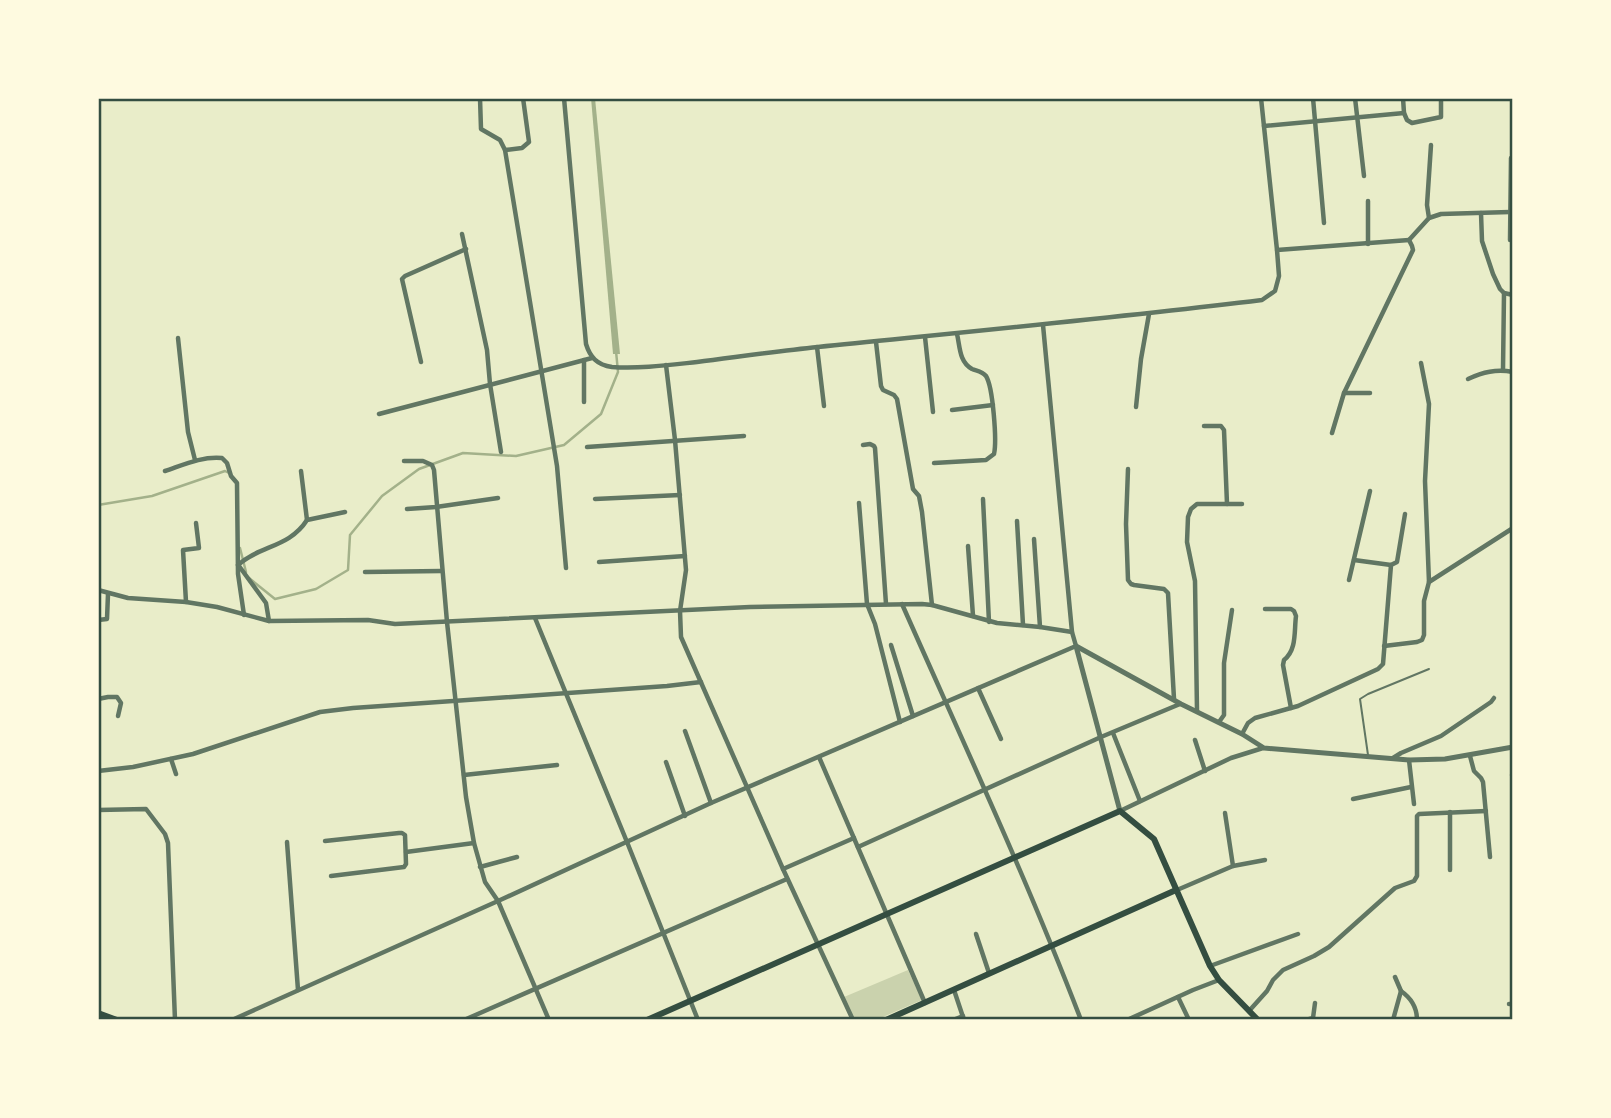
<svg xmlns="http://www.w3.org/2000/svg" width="1611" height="1118" font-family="Jost,sans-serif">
	<rect width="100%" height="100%" fill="#e9edc9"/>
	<path fill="#cad2ad" d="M908 970 922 1000 876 1020H854L844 997Z"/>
	<path fill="#a3b18a" d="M591 98H595L620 354H613Z"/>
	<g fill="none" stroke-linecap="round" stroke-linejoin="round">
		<g stroke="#a3b18a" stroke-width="2.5">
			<path d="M98 505 152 496 225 471 229 473"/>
			<path d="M240 548 246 572"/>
			<path d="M249 578 275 599 316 589 348 570 350 535 382 496 419 469 463 453 516 456 564 445 601 414 618 372 616 351"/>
		</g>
		<path stroke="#617663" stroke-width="2" d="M1368 755 1360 699 1368 694 1429 669"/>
		<g stroke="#617663" stroke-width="4.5">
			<path d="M480 98 481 129 500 140 505 150 557 466 566 568"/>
			<path d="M564 98 586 344C590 357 597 365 612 367 639 369 669 365 697 362 737 357 778 351 818 347 966 332 1114 318 1262 300L1275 291 1279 276 1277 250 1261 98"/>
			<path d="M1313 98 1324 223"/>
			<path d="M1355 98 1364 176"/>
			<path d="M1403 98 1404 113 1407 120 1412 123 1441 117V98"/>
			<path d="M1264 126 1404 113"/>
			<path d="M505 150 522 148 529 142 523 98"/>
			<path d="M1368 201V244"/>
			<path d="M1481 213 1482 241 1493 274 1500 289 1504 293 1513 295"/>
			<path d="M1429 218 1441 214 1510 212"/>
			<path d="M462 234 487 350 490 384 501 452"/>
			<path d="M1409 240 1429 218 1427 205 1431 145"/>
			<path d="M1510 240 1511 158"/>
			<path d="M1277 250 1409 240"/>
			<path d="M925 337 933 412"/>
			<path d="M178 338 188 432 195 460"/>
			<path d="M876 342 881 386 883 390 894 395 897 399 913 489 919 496 922 512 932 605"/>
			<path d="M817 347 824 406"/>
			<path d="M584 360V402"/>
			<path d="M421 362 402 279 405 276 466 249"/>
			<path d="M1421 363 1429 404 1425 481 1429 582"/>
			<path d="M666 365 675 440 686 570 680 611 681 637 783 869 853 1020"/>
			<path d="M1503 370 1504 293"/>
			<path d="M1468 379C1483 372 1496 369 1513 372"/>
			<path d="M1344 393H1370"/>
			<path d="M1136 407 1141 359 1149 314"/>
			<path d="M952 410 993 405"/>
			<path d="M379 414 592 358"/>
			<path d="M1204 426H1221L1224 430 1227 504"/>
			<path d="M1332 433 1344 393 1413 250 1412 246 1409 240"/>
			<path d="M863 445 870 444 874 446 875 448 886 604"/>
			<path d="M587 447 744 436"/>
			<path d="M404 461H423L432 465 434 470 447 622 466 797 474 843 485 882 498 901 549 1020"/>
			<path d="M934 463 986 460 994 454C997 441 993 387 986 376 982 371 977 371 972 369 959 362 960 346 957 334"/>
			<path d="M1128 469 1126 524 1128 580 1131 584 1134 585 1164 589 1168 593 1174 699"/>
			<path d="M165 471C183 465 202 456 222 458L227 463 231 476 237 483 238 574 244 615"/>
			<path d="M301 471 307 520"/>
			<path d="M595 499 680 495"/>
			<path d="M983 499 989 622"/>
			<path d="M859 503 867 604 875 624 900 722"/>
			<path d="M407 509 436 507 498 498"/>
			<path d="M1017 521 1023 625"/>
			<path d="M1034 539 1040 627"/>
			<path d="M968 546 973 616"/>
			<path d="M1354 560 1391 565"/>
			<path d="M599 562 685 556"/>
			<path d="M238 565C260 545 289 548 307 520L345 512"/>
			<path d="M239 566 266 603 269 621"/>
			<path d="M365 572 441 571"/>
			<path d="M1349 580 1370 491"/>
			<path d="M98 590 128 598 186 602 217 607 269 621 368 620 395 624 750 607 922 604 932 605 997 623 1040 627 1072 632"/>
			<path d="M186 602 183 550 199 548 196 523"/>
			<path d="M902 604C963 742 1027 879 1081 1020"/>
			<path d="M1265 609H1291L1294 611 1296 616C1294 631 1297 650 1284 660L1283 665 1291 708"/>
			<path d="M535 618 627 842 698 1020"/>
			<path d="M98 620 107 619 108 594"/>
			<path d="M891 645 913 716"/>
			<path d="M1384 646 1417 642 1422 640 1424 635V601L1429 582 1513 528"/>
			<path d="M978 688 1001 739"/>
			<path d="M98 699 108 697H117L121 703 118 716"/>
			<path d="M1197 711 1195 581 1187 542 1188 517 1191 509 1197 504H1242"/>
			<path d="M1219 722 1224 715V663L1232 610"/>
			<path d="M685 731 711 803"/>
			<path d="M1113 733 1140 801"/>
			<path d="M1242 734 1248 723 1255 718 1298 706 1378 669 1383 664 1391 565 1397 562 1405 514"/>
			<path d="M1195 740 1205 771"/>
			<path d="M1470 756 1474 771 1481 778 1483 782 1490 857"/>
			<path d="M819 757 925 1003"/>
			<path d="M1393 758 1401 753 1441 736 1491 702 1494 698"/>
			<path d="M171 759 176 774"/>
			<path d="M1409 760 1414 804"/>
			<path d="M666 762 685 816"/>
			<path d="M98 771 133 767 193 754 320 712 353 708 667 686 701 682"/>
			<path d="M464 775 557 765"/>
			<path d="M1512 775H1513"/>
			<path d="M1353 799 1411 787"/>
			<path d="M98 810 146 809 165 834 168 843 175 1020"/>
			<path d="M1120 811 1231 758 1263 748"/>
			<path d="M1450 812V870"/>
			<path d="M1225 813 1233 866"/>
			<path d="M325 841 399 833H402L405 835 406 864 404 867 331 876"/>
			<path d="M287 842 298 990"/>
			<path d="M858 847 1101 737 1180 704"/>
			<path d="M406 852 474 843"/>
			<path d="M480 867 517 857"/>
			<path d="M783 869 854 838"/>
			<path d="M1177 890 1233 866 1265 860"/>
			<path d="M976 934 989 973"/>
			<path d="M1210 966 1298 934"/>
			<path d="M954 990 964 1020"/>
			<path d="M1401 991C1411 998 1417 1007 1417 1020"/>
			<path d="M1178 997 1189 1020"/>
			<path d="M1509 1004H1513"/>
			<path d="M1249 1011 1267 991 1273 980 1283 970 1314 956 1329 947 1395 888 1414 881 1417 876V816L1419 814 1486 811"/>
			<path d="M232 1020 498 901 711 803 1076 646 1072 632 1043 325"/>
			<path d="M464 1020 787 879"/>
			<path d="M953 1020 963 1016"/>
			<path d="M1127 1020 1193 990 1219 980"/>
			<path d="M1306 1020 1313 1018 1315 1003"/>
			<path d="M1393 1020 1401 991 1395 977"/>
		</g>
		<g stroke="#617663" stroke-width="5">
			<path d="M1076 646 1181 704 1242 734 1264 748 1409 760 1445 759 1513 747"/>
			<path d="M1076 646 1120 811"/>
		</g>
		<g stroke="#344e41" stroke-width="6">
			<path d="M98 1013 117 1020"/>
			<path d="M647 1020 1120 811 1154 839 1210 966 1219 980 1258 1020"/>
			<path d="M886 1020 1176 890"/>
		</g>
	</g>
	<rect width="1611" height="1118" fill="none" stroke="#fefae0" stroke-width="200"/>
	<rect x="100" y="100" width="1411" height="918" fill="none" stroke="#344e41" stroke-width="2.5"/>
</svg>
